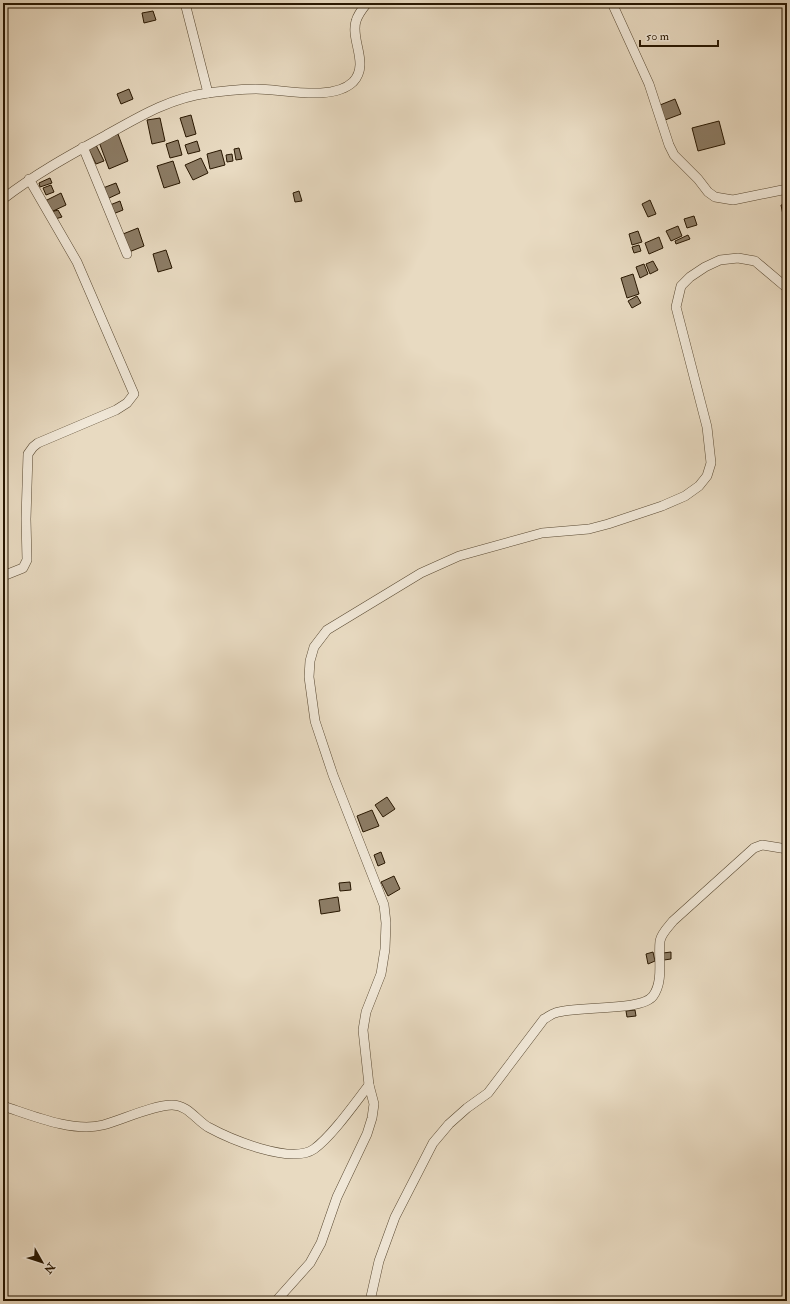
<svg xmlns="http://www.w3.org/2000/svg" width="790" height="1304" font-family="'IM FELL Double Pica',serif">
	<rect width="100%" height="100%" fill="#e8dac1"/>
	<filter id="stains"><feTurbulence type="fractalNoise" baseFrequency=".005" numOctaves="4"/><feColorMatrix values="0 0 0 0 .2 0 0 0 0 .09 0 0 0 0 .02 0 0 0 .5 -.17"/></filter>
	<radialGradient id="worn" r=".72"><stop offset=".6" stop-color="#630" stop-opacity="0"/><stop offset="1" stop-color="#630" stop-opacity=".3"/></radialGradient>
	<g fill="#8c7c65" stroke="#281701">
		<path d="M153 11 156 20 144 23 142 13Z"/>
		<path d="M129 89 133 99 121 104 117 94Z"/>
		<path d="M675 99 681 114 665 120 660 105Z"/>
		<path d="M191 115 196 134 186 137 180 118Z"/>
		<path d="M160 118 165 141 152 144 147 120Z"/>
		<path d="M719 121 725 144 698 151 692 128Z"/>
		<path d="M118 134 128 161 109 169 99 142Z"/>
		<path d="M178 140 182 155 170 158 166 144Z"/>
		<path d="M197 141 200 151 188 154 185 145Z"/>
		<path d="M96 145 104 161 96 164 88 148Z"/>
		<path d="M239 148 242 159 236 160 234 149Z"/>
		<path d="M221 150 225 165 210 169 207 154Z"/>
		<path d="M232 154 233 161 227 162 226 155Z"/>
		<path d="M201 158 208 173 193 180 185 165Z"/>
		<path d="M173 161 180 183 164 188 157 166Z"/>
		<path d="M50 178 52 183 40 187 39 183Z"/>
		<path d="M116 183 120 193 107 199 103 188Z"/>
		<path d="M51 185 54 192 46 195 43 188Z"/>
		<path d="M299 191 302 201 295 202 293 193Z"/>
		<path d="M61 193 66 205 51 212 45 201Z"/>
		<path d="M650 200 656 214 648 217 642 204Z"/>
		<path d="M120 201 123 210 113 214 110 205Z"/>
		<path d="M787 204V214L783 215 781 205Z"/>
		<path d="M58 210 62 217 55 219 51 212Z"/>
		<path d="M694 216 697 225 687 228 684 219Z"/>
		<path d="M678 226 682 236 671 241 666 231Z"/>
		<path d="M138 228 144 246 129 252 123 234Z"/>
		<path d="M638 231 642 242 632 245 629 234Z"/>
		<path d="M688 235 690 239 676 244 675 241Z"/>
		<path d="M659 237 663 248 649 254 645 243Z"/>
		<path d="M639 245 641 251 634 253 632 247Z"/>
		<path d="M166 250 172 268 158 272 153 254Z"/>
		<path d="M653 261 658 270 650 274 646 264Z"/>
		<path d="M644 264 648 274 640 278 636 267Z"/>
		<path d="M633 274 639 294 627 298 621 278Z"/>
		<path d="M637 296 641 303 632 308 628 301Z"/>
		<path d="M387 797 395 809 383 817 375 805Z"/>
		<path d="M372 810 379 826 363 832 357 816Z"/>
		<path d="M381 852 385 863 378 866 374 855Z"/>
		<path d="M394 876 400 889 388 896 381 882Z"/>
		<path d="M350 882 351 890 340 891 339 883Z"/>
		<path d="M338 897 340 911 321 914 319 900Z"/>
		<path d="M653 952 655 961 648 964 646 954Z"/>
		<path d="M671 952V959L664 960 663 953Z"/>
		<path d="M635 1010 636 1016 627 1017 626 1011Z"/>
	</g>
	<g fill="none" stroke-linecap="round" stroke-linejoin="round">
		<defs>
			<g id="street">
				<path d="M185 3 208 93"/>
				<path d="M612 3 649 84 669 145 674 155 698 179 708 192 715 197 733 200 787 189"/>
				<path d="M83 147 127 254"/>
				<path d="M3 199C34 175 68 156 103 137 137 118 169 98 208 93 224 91 240 89 256 89 283 89 332 102 353 82 370 64 350 40 356 21 358 14 363 8 367 3"/>
				<path d="M3 576 23 568 27 560 26 519 28 454 33 447 38 443 116 410 127 403 134 394 77 262 29 179"/>
				<path d="M3 1106C31 1115 73 1133 103 1125 122 1120 153 1105 172 1105 188 1105 196 1120 208 1127 230 1139 291 1165 314 1149 332 1136 355 1103 369 1085"/>
				<path d="M276 1301 310 1263 321 1243 337 1197 367 1134 372 1118 374 1104 369 1085 363 1030 366 1012 381 974 385 949 386 923 384 905 333 775 315 721 309 677 310 661 314 647 327 630 421 573 459 556 542 533 589 529 608 524 662 506 685 496 699 486 707 476 711 463 707 427 676 307 681 286 690 277 705 267 720 260 738 258 755 261 787 288"/>
				<path d="M370 1301 379 1261 395 1217 433 1143 449 1124 467 1108 488 1093 544 1019C548 1017 551 1014 555 1013 576 1005 641 1012 653 996 664 981 658 958 660 941 661 934 668 927 673 921L754 848 762 845 787 849"/>
			</g>
		</defs>
		<use href="#street" stroke="#584831" stroke-width="10"/>
		<use href="#street" stroke="#f0e7d7" stroke-width="9"/>
	</g>
	<rect width="790" height="1304" fill="none" stroke="#e8dac1" stroke-width="16"/>
	<rect x="4" y="4" width="782" height="1296" fill="none" stroke="#281701" stroke-width="2"/>
	<rect x="8" y="8" width="774" height="1288" fill="none" stroke="#281701"/>
	<g transform="translate(42 1262) rotate(129)" stroke="#f0e7d7" stroke-width="3" paint-order="stroke">
	<path d="M0-3L7 15L0 10L-7 15Z" fill="#281701"/>
	<text y="-6" font-size="11" font-weight="bold" text-anchor="middle" fill="#281701">N</text>
	</g>
	<path d="M640 40v6h78v-6" fill="none" stroke="#281701" stroke-width="2"/>
	<text x="646" y="40" font-size="12" fill="#281701" stroke="#f0e7d7" stroke-width="3" paint-order="stroke">50 m</text>
	<rect width="100%" height="100%" filter="url(#stains)"/>
	<rect width="100%" height="100%" fill="url(#worn)"/>
</svg>
